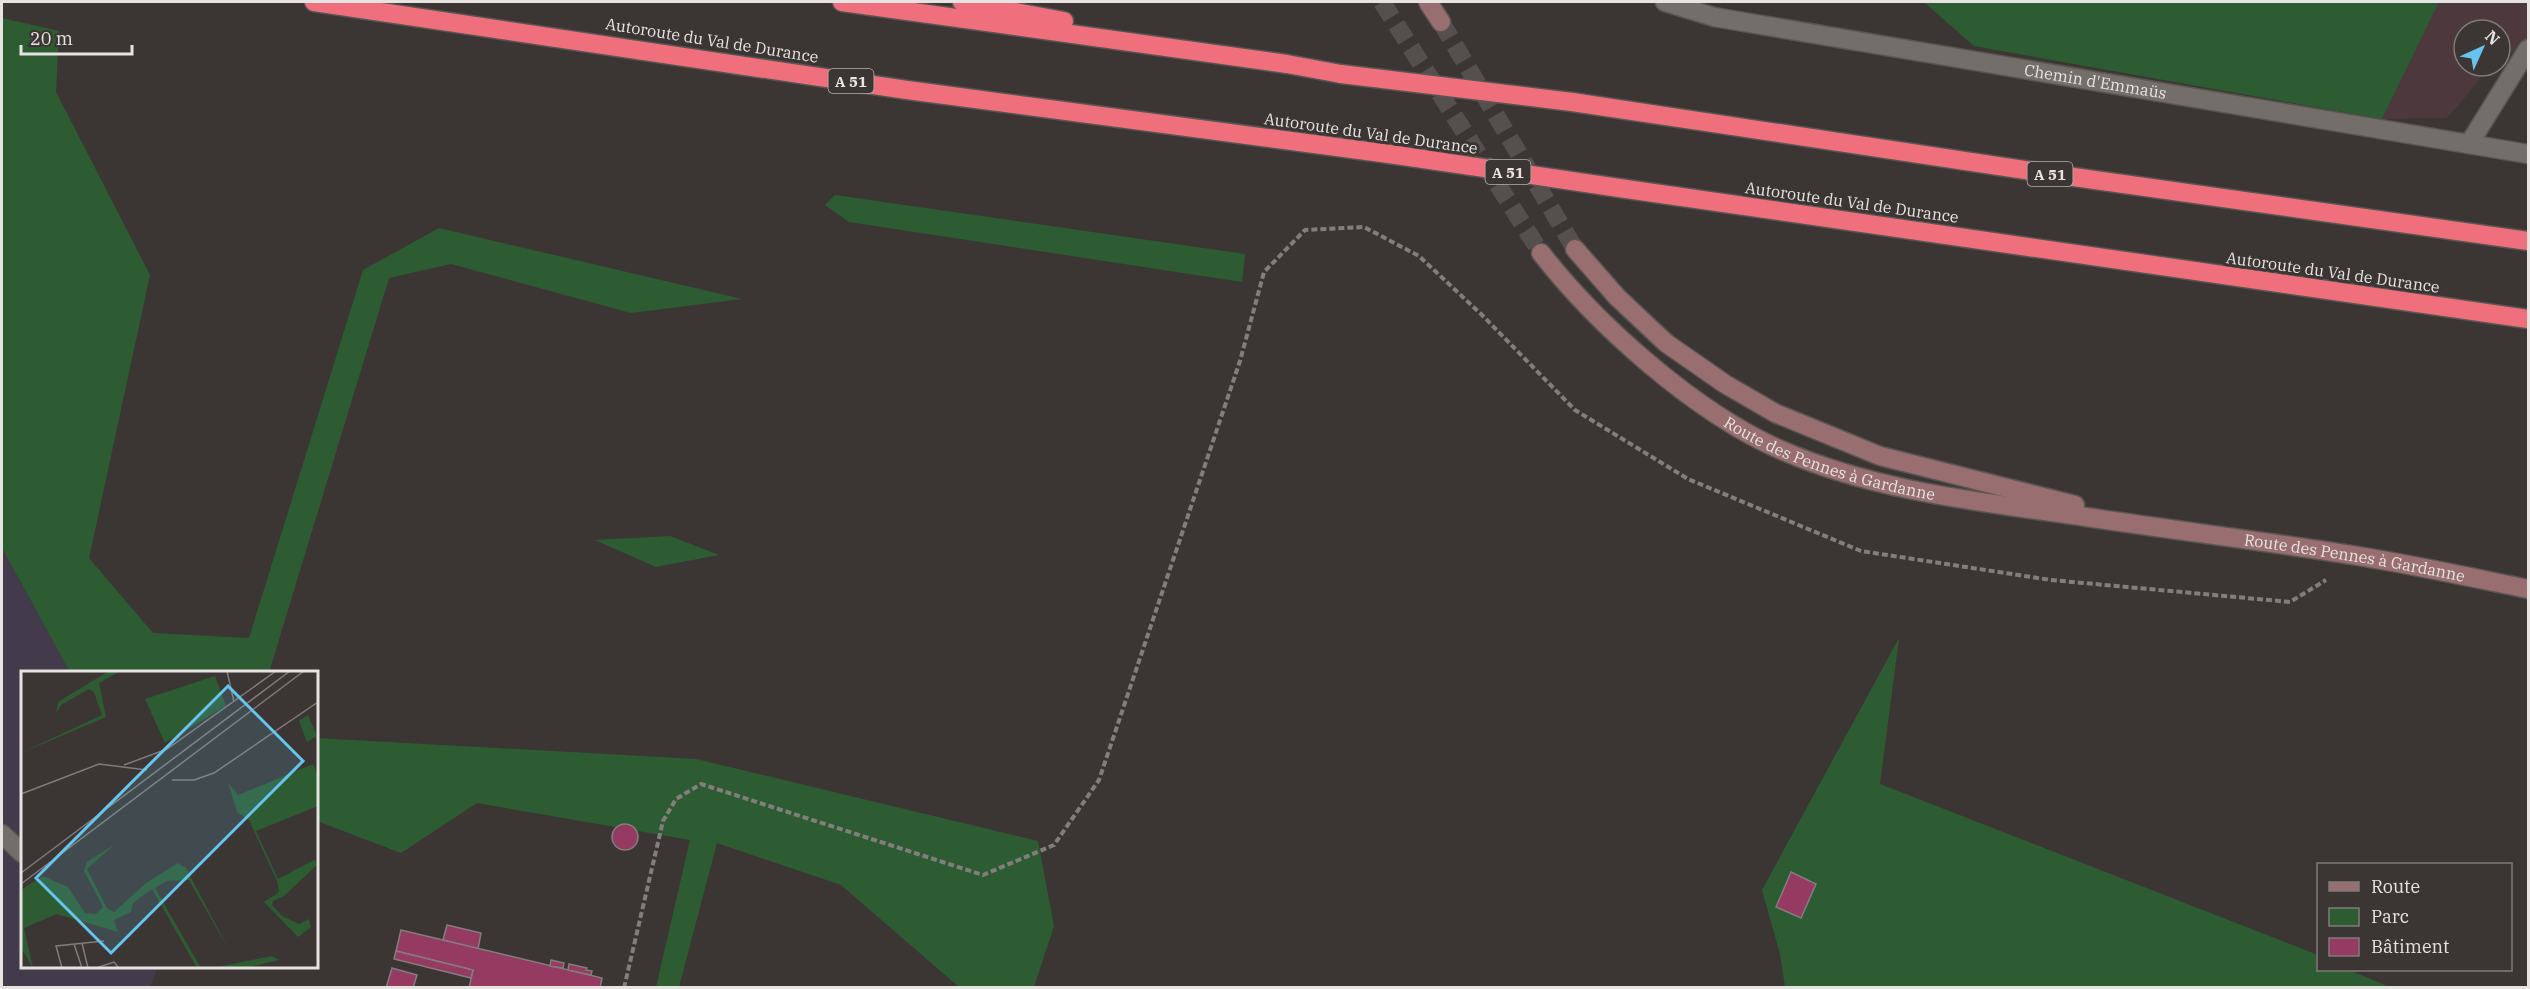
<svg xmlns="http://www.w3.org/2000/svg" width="2530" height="989" font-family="'IBM Plex Serif',serif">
	<rect width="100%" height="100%" fill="#3b3633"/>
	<path fill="#4d393d" d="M2439 2H2528V64L2505 48 2500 54V30H2464V66H2490L2458 106 2446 118 2382 119Z"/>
	<path fill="#433b4c" d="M2 548 70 672H22V966L158 967 150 987H2Z"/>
	<g fill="#2d5c33">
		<path d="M1917 2H2439L2382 119 1974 46 1925 3Z"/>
		<path d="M2 18 59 31 56 92 150 275 89 558 153 633 249 638 363 270 439 228 742 299 631 313 451 264 389 278 270 669 271 672H70L2 548Z"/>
		<path d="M835 195 1245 254 1242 282 849 222 825 205Z"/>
		<path d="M670 536 719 555 656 567 595 540Z"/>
		<path d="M1899 638 1880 784 2313 953 2318 956V970H2349L2390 987H1785L1780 954 1762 890Z"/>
		<path d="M316 738 696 759 1038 841 1054 926 1034 987H959L841 885 717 843 679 987H656L690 840 477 803 401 853 317 821Z"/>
	</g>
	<g fill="#953a61" stroke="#837d7f" stroke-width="1.5">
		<circle cx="625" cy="837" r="13"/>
		<path d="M1791 872 1816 884 1801 918 1776 907Z"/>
		<path d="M447 925 481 933 478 949 443 940Z"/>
		<path d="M401 930 602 978 600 988H469L473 970 396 951Z"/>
		<path d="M396 951 473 970 471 978 394 959Z"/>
		<path d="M551 960 564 963 563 968 550 966Z"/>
		<path d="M569 964 587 968 586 970 592 971 591 975 568 970Z"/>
		<path d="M392 968 417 975 413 988H386Z"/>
	</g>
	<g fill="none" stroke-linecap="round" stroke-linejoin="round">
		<g stroke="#55504d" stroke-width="18" stroke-dasharray="18 9" stroke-linecap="butt">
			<path d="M1382 2 1541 253"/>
			<path d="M1441 22 1575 249"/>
		</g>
		<defs>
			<g id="service">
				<path d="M2469 144 2528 49"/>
				<path d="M2 834 22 853"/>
			</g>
			<g id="tertiary">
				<path id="s1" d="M1665 2 1714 17 2528 154"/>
			</g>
			<g id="secondary">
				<path d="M1428 2 1441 22"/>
				<path d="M1575 249 1617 297 1666 343 1725 384 1775 413 1880 456 2075 505"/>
				<path id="s2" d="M1541 253C1598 326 1696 413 1781 450 1877 492 1984 502 2086 517 2179 531 2272 542 2364 557 2419 566 2474 578 2528 589"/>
			</g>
			<g id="motorway">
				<path d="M314 2 907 90 1389 154"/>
				<path d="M842 2 1287 64 1341 74"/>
				<path d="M962 2 1064 21"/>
				<path d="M1572 102 2038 172 2528 241"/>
				<path d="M1626 189 2528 319"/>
			</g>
		</defs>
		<use href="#service" stroke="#595552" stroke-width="21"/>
		<use href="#tertiary" stroke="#595552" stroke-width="21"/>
		<use href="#secondary" stroke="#595552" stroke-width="21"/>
		<use href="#motorway" stroke="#595552" stroke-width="21"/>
		<path stroke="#827e7b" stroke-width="4" stroke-dasharray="6 3" stroke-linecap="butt" d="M624 988 663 821 676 799 701 784 983 875 1054 845 1099 780 1240 361 1264 272 1305 230 1364 227 1419 256 1482 315 1575 410 1688 479 1861 551 2051 580 2290 602 2326 580"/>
		<use href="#service" stroke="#736e6a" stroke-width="18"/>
		<use href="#tertiary" stroke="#736e6a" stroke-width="18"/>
		<use href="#secondary" stroke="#986e70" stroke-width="18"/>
		<use href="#motorway" stroke="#f06f7d" stroke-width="18"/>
		<defs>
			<g id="motorway-bridge">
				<path d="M1341 74 1572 102"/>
				<path d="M1389 154 1626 189"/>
			</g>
		</defs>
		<use href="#motorway-bridge" stroke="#595552" stroke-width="21" stroke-linecap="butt"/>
		<use href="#motorway-bridge" stroke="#f06f7d" stroke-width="18"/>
	</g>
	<g text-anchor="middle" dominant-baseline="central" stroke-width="6" stroke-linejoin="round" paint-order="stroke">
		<g fill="#3b3633" stroke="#b3afad" stroke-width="1.5">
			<rect x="828.5" y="69" width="45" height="24" rx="4.5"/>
			<rect x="1485.5" y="160" width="45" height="24" rx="4.5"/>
			<rect x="2027.5" y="162" width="45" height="24" rx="4.5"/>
		</g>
		<g font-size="15" font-weight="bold" fill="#e6e3e1">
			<text x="851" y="81">A 51</text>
			<text x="1508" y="172">A 51</text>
			<text x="2050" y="174">A 51</text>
		</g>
		<g font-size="16" fill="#e6e3e1" stroke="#3b3633">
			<text transform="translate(712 40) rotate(9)">Autoroute du Val de Durance</text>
			<text stroke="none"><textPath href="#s1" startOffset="438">Chemin d'Emmaüs</textPath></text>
			<text transform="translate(1371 133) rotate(8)">Autoroute du Val de Durance</text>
			<text transform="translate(1852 202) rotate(8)">Autoroute du Val de Durance</text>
			<text transform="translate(2333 272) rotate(8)">Autoroute du Val de Durance</text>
			<text stroke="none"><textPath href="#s2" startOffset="362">Route des Pennes à Gardanne</textPath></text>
			<text stroke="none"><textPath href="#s2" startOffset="898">Route des Pennes à Gardanne</textPath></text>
		</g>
	</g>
	<g transform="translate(21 671)">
		<rect width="297" height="297" fill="#3b3633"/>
		<path d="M88 0H99L78 12 85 46 0 82 81 44 73 21 68 18 40 34 35 43 37 31ZM194 5 205 35 144 72 124 28ZM287 44 296 65 286 71 278 50ZM292 93 297 106V135L235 160 257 208 293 189 297 193 263 225 252 230 251 234 261 245 278 253 288 248 290 256 277 266 243 231 258 221 256 210 228 149 216 141 207 111 217 124ZM94 173 66 198 86 237 93 241 125 212 157 192 165 197 208 279 168 209 146 210 134 217 180 297H176L131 218 112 232 110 241 93 249 97 261 36 243 3 257 12 297 0 277V219L22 205 47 216 64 242 75 243 82 236 63 200 66 191ZM251 285 258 289 225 297H191Z" fill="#2d5c33"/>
		<path fill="none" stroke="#7f7b79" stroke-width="1.5" d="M206 0 213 31M103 94 146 78 255 0M151 109H173L193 102 297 31M0 123 78 93 126 99M0 202 269 0M0 213 283 0M61 272 67 297M53 273 61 297M41 297 35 275 83 270M75 297 93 291 98 297"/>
		<path fill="#66c4ef" fill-opacity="0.15" stroke="#66c4ef" stroke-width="3" d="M207 15 282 90 90 282 15 207Z"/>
		<rect width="297" height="297" fill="none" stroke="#e6e3e1" stroke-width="3"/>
	</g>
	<rect width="2530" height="989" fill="none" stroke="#e6e3e1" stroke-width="6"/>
	<rect x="2317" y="863" width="195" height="108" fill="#3b3633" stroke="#7f7b79" stroke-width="1.5"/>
	<rect x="2329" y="882" width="30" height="9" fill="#986e70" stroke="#7f7b79" stroke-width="1.5"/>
	<text x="2371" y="893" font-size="18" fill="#e6e3e1">Route</text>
	<rect x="2329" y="908" width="30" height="18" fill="#2d5c33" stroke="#7f7b79" stroke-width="1.5"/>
	<text x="2371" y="923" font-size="18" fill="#e6e3e1">Parc</text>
	<rect x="2329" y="938" width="30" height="18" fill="#953a61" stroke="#7f7b79" stroke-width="1.5"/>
	<text x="2371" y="953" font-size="18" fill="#e6e3e1">Bâtiment</text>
	<g transform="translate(2482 48) rotate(45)"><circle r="28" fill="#3b3633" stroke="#7f7b79" stroke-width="1.5"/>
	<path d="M0-4.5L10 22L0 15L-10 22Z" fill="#66c4ef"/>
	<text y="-9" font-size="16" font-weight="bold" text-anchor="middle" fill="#e6e3e1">N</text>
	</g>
	<path d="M21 45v9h111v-9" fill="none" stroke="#e6e3e1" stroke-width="3"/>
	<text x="30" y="45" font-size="18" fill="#e6e3e1" stroke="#3b3633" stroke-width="4.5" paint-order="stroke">20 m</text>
</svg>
